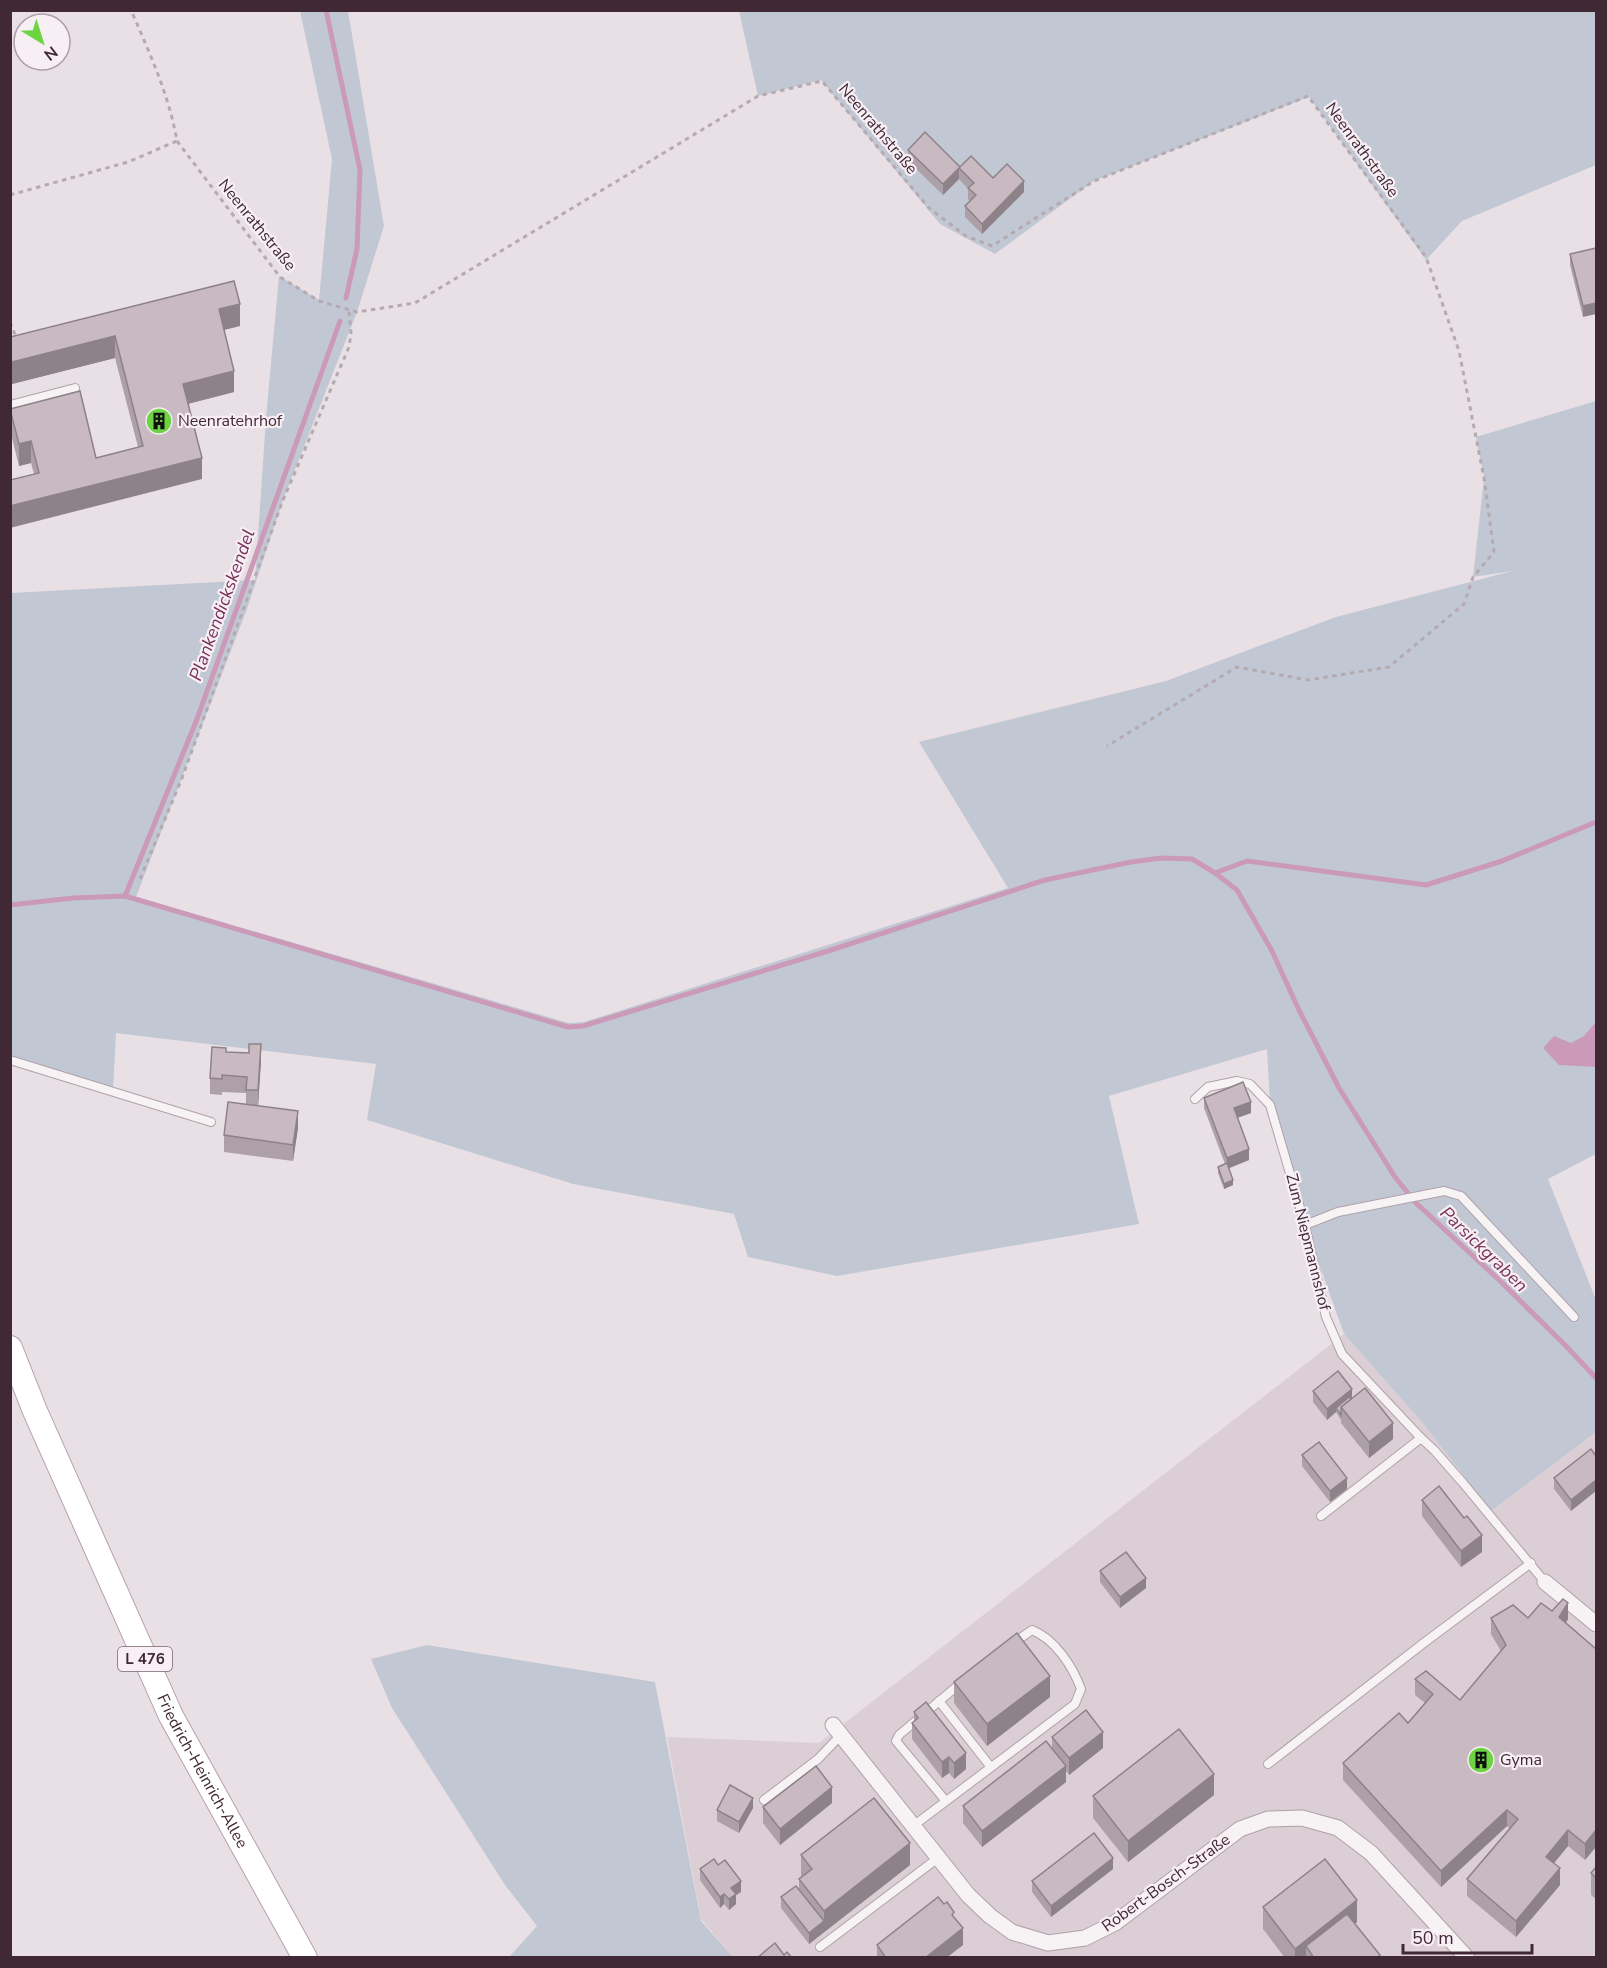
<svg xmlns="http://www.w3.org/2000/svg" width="1607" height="1968" font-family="'Nunito Sans',sans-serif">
	<rect width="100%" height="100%" fill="#e9e0e5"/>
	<path fill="#dbced4" d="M1344 1334 1422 1422 1491 1511 1596 1432V1957H733L701 1919 667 1737 819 1743Z"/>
	<g fill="#c1c8d4">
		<path d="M300 11H348L384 226 357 312 283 500 247 609 136 897 569 1023 584 1022 1008 888 919 742 1166 681 1336 617 1512 571 1473 577 1484 478 1476 437 1596 401V1154L1548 1179 1596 1300V1432L1491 1511 1422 1422 1344 1334 1295 1197 1270 1105 1267 1049 1109 1096 1139 1224 837 1276 748 1257 734 1214 573 1184 367 1120 376 1064 116 1033 113 1091 11 1060V593L255 580 266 418 279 276 319 300 332 159Z"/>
		<path d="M739 11H1596V165L1462 221 1426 260 1309 97 1094 181 995 254 940 224 821 80 758 96Z"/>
		<path d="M427 1645 655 1682 701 1921 733 1957H509L537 1926 505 1885 392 1708 371 1659Z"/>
	</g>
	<path fill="#cb9ab8" d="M1596 1022V1067L1559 1065 1543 1048 1554 1036 1571 1043 1584 1036Z"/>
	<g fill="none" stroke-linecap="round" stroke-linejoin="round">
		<g stroke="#cb9ab8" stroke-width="5">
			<path d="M326 10 360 170 357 249 346 298"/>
			<path d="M1215 873 1247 861 1426 885 1502 861 1596 822"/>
			<path d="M125 896 197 719 340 321"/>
			<path d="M10 905 73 898 125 896 568 1027 583 1026 828 951 1045 880 1131 862 1161 858 1192 859 1215 873 1237 890 1272 951 1298 1008 1339 1088 1395 1177 1415 1202 1499 1280 1566 1346 1596 1378"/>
		</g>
		<defs>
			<g id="service">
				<path d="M10 405 75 388"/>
				<path d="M10 1060 211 1122"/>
				<path d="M1195 1099 1208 1087 1237 1081 1250 1084 1270 1105 1305 1225 1326 1317 1342 1354 1421 1438"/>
				<path d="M1305 1225 1338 1212 1444 1191 1461 1196 1574 1317"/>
				<path d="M1321 1516 1421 1438 1434 1450 1463 1483 1545 1582"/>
				<path d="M939 1701 990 1766"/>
				<path d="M1268 1764 1425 1642 1531 1563"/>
				<path d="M764 1800 818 1759 840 1736"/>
				<path d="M945 1800 896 1741 899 1735 962 1682"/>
				<path d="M913 1826 1075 1704 1081 1689C1073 1667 1055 1639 1032 1630L1012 1644"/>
				<path d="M820 1947 938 1858"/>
			</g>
			<g id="minor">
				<path d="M1545 1582 1596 1624"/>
				<path d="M833 1725 968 1895 990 1916 1012 1932 1048 1943 1085 1938 1115 1923 1240 1829 1268 1819 1302 1818 1338 1828 1371 1853 1467 1958"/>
			</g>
			<g id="primary">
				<path id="s1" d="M10 1348 35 1411 171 1716 305 1958"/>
			</g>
		</defs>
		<use href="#service" stroke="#b0a1a9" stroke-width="10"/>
		<use href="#minor" stroke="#b0a1a9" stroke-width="17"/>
		<use href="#primary" stroke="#b69fab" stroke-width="26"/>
		<g stroke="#b5aab0" stroke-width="3" stroke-dasharray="4.5 4.5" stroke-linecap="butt">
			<path d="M177 141 280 277 319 301 357 312 415 303 758 96 822 81 929 208 966 236 992 246 1094 181 1308 96 1426 257 1459 351 1484 478 1494 552 1473 577 1464 604 1389 667 1308 680 1237 667 1107 746"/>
			<path d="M10 195 128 162 177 141C169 95 150 54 131 10"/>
			<path d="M10 322 16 337"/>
			<path d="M140 879 182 778 283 500 349 347 351 333 349 310"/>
		</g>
		<use href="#service" stroke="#f7f3f5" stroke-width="8"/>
		<use href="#minor" stroke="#f7f3f5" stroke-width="15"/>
		<use href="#primary" stroke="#fff" stroke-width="24"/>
	</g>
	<g fill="#ada0a7">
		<path d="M908 150 993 178 1024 192 982 234 965 217V206L970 201 968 199V189L959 179 943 195 908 161Z"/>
		<path d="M1596 248 1583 317 1570 265V254Z"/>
		<path d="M240 326 224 330 234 392 188 404 202 479 34 474 31 463 19 466 10 430V409L96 458 138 447 115 358 12 384 10 377V337Z"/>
		<path d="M226 1052 261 1060 258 1106 298 1128 293 1161 224 1152V1135L246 1105V1093L222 1092V1095L210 1094V1078Z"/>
		<path d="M1204 1098 1251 1113 1237 1118 1249 1160 1229 1168 1233 1185 1224 1189 1218 1173V1167L1225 1164 1204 1108Z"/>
		<path d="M1313 1391 1352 1398 1393 1439 1369 1458 1341 1423V1420L1336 1412 1327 1420 1313 1402Z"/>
		<path d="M1591 1449 1571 1511 1554 1489V1478Z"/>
		<path d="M1302 1455 1347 1489 1330 1502 1302 1466Z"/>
		<path d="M1422 1500 1464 1518 1482 1552 1461 1567 1422 1516Z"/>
		<path d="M1100 1571 1146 1588 1120 1608 1100 1582Z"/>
		<path d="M1552 1611 1568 1619 1566 1623 1596 1649 1585 1860 1568 1846 1554 1863 1560 1885 1516 1937 1467 1896V1879L1510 1829 1507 1826 1441 1887 1343 1780V1763L1408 1723 1425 1703 1415 1695V1679L1460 1700 1501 1651 1491 1634V1618H1528Z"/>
		<path d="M954 1682 1050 1697 987 1746 954 1703Z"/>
		<path d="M914 1712 966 1769 954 1779 949 1773 942 1778 912 1739V1723L914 1722Z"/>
		<path d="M1052 1737 1103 1748 1069 1775 1066 1771V1782L982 1847 963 1823V1806L1052 1749Z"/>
		<path d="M1214 1795 1128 1862 1093 1818V1796Z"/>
		<path d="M832 1803 780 1845 763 1823V1807Z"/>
		<path d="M753 1808 739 1833 717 1821V1810Z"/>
		<path d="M801 1855 910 1865 809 1944 781 1908V1897L799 1890V1879L801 1877Z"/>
		<path d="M1596 1867V1899L1591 1895V1873Z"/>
		<path d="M700 1869 741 1892 736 1895V1904L729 1910 724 1904 720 1908 700 1880Z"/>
		<path d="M1113 1869 1051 1917 1032 1892V1881Z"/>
		<path d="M1263 1907 1357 1922 1355 1924 1380 1958H1285L1263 1929Z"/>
		<path d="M954 1917 963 1945 946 1958H877V1945Z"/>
	</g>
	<g fill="#8d8288">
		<path d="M959 168V179L943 195V184Z"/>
		<path d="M1024 181V192L982 234V224Z"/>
		<path d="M1596 303V314L1583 317V306Z"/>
		<path d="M240 304V326L219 331V309Z"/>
		<path d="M115 336V358L12 384V362Z"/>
		<path d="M234 371V392L183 405V384Z"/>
		<path d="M31 441V463L19 466V444Z"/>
		<path d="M202 458V479L10 528V506Z"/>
		<path d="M261 1044V1060L258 1107V1090Z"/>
		<path d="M1251 1102V1113L1234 1119V1108Z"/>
		<path d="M298 1111V1128L293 1161V1145Z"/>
		<path d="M1249 1149V1160L1227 1169V1158Z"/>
		<path d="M1233 1180V1185L1224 1189V1184Z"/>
		<path d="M1352 1389V1400L1336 1408V1412L1327 1420V1409Z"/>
		<path d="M1393 1423V1439L1369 1458V1442Z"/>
		<path d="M1347 1478V1489L1330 1502V1491Z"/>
		<path d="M1596 1480V1491L1571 1511V1500Z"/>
		<path d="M1482 1535V1552L1461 1567V1551Z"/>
		<path d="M1146 1578V1588L1120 1608V1597Z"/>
		<path d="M1568 1603V1619L1559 1633V1617Z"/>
		<path d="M1050 1676V1697L987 1746V1724Z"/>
		<path d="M1103 1732V1748L1069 1775V1758Z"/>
		<path d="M966 1753V1769L954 1779V1763Z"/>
		<path d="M949 1757V1773L942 1778V1762Z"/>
		<path d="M1066 1766V1782L982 1847V1831Z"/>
		<path d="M1214 1774V1795L1128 1862V1841Z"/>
		<path d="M832 1787V1803L780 1845V1829Z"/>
		<path d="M753 1798V1808L739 1833V1822Z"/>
		<path d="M1507 1810V1826L1441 1887V1871Z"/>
		<path d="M1568 1830V1846L1546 1873V1857Z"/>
		<path d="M1596 1830V1847L1585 1860V1844Z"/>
		<path d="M910 1843V1865L809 1944V1933L824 1921V1911Z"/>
		<path d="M1113 1858V1869L1051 1917V1906Z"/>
		<path d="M1560 1868V1885L1516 1937V1921Z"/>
		<path d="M741 1881V1892L736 1895V1904L729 1910V1899L731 1888Z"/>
		<path d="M724 1894V1904L720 1908V1897Z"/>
		<path d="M1357 1900V1922L1314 1956 1306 1946V1958H1295V1949Z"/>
		<path d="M963 1928V1945L946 1958H925Z"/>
	</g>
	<g fill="#c9bac2" stroke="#8d8288" stroke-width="1.5">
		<path d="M925 132 960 167 971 156 993 178 1007 164 1024 181 982 224 965 206 976 195 968 188 974 183 959 168 943 184 908 150Z"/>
		<path d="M1596 248V303L1583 306 1570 254Z"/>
		<path d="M234 281 240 304 219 309 234 371 183 384 202 458 10 506V480L39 473 31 441 19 444 10 409 80 391 96 458 143 446 115 336 12 362 10 356V337Z"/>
		<path d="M249 1044H261L258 1090H246L247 1077 222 1075V1079L210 1078 212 1047 226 1048V1052L249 1053Z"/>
		<path d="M1243 1082 1251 1102 1234 1108 1249 1149 1227 1158 1204 1098Z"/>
		<path d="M228 1102 298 1111 293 1145 224 1135Z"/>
		<path d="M1227 1163 1233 1180 1224 1184 1218 1167Z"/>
		<path d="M1338 1371 1352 1389 1327 1409 1313 1391Z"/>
		<path d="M1365 1388 1393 1423 1369 1442 1341 1407Z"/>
		<path d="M1349 1397 1351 1399 1341 1407V1415L1336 1408Z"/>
		<path d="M1319 1442 1347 1478 1330 1491 1302 1455Z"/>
		<path d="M1591 1449 1596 1456V1480L1571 1500 1554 1478Z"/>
		<path d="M1439 1486 1464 1518 1467 1516 1482 1535 1461 1551 1422 1500Z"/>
		<path d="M1126 1552 1146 1578 1120 1597 1100 1571Z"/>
		<path d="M1563 1599 1568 1603 1559 1617 1596 1649V1830L1585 1844 1568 1830 1546 1857 1560 1868 1516 1921 1467 1879 1518 1819 1507 1810 1441 1871 1343 1763 1399 1713 1408 1723 1433 1694 1415 1679 1426 1671 1460 1700 1506 1645 1491 1618 1513 1605 1528 1618 1541 1603 1552 1611Z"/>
		<path d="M1017 1633 1050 1676 987 1724 954 1682Z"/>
		<path d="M926 1702 966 1753 954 1763 949 1757 942 1762 912 1723 918 1718 914 1712Z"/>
		<path d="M1086 1710 1103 1732 1069 1758 1052 1737Z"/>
		<path d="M1179 1729 1214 1774 1128 1841 1093 1796Z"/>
		<path d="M1046 1741 1066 1766 982 1831 963 1806Z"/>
		<path d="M816 1766 832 1787 780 1829 763 1807Z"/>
		<path d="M730 1785 753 1798 739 1822 717 1810Z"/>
		<path d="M874 1798 910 1843 824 1911 799 1879 812 1869 801 1855Z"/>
		<path d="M1094 1833 1113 1858 1051 1906 1032 1881Z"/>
		<path d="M714 1859 718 1865 725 1860 741 1881 731 1888 736 1894 729 1899 724 1894 720 1897 700 1869Z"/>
		<path d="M1325 1859 1357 1900 1295 1949 1263 1907Z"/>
		<path d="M1596 1867V1878L1591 1873Z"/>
		<path d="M796 1886 824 1921 809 1933 781 1897Z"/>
		<path d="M938 1897 944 1904 947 1902 954 1912 952 1915 963 1928 925 1958H886L877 1945Z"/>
		<path d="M1347 1914 1380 1955 1377 1958H1314L1306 1946Z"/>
		<path d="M775 1943 784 1955 787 1952 792 1958H757Z"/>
	</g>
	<defs>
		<symbol id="building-disc" viewBox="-11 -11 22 22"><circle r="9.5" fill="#6cd341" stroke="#f7eff4"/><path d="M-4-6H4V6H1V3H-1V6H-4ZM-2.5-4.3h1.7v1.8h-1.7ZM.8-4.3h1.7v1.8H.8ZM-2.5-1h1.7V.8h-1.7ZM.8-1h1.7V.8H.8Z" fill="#111"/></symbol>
	</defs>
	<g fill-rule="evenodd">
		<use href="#building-disc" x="144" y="406" width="30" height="30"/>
		<use href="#building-disc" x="1466" y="1745" width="30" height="30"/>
	</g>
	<g text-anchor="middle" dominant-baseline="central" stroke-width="4.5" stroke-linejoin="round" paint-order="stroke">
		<rect fill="#f7eff4" stroke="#78646e" stroke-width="1.5" x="118" y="1647" width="54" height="24" rx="4.5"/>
		<g font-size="15" font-weight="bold" fill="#412835">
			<text x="145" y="1659">L 476</text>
		</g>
		<g font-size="16" fill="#412835" stroke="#f7eff4">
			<text transform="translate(878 129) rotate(50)">Neenrathstraße</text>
			<text transform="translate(1362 150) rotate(54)">Neenrathstraße</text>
			<text transform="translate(257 225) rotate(51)">Neenrathstraße</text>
			<text transform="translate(1308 1242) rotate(76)">Zum Niepmannshof</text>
			<text stroke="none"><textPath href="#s1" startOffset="465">Friedrich-Heinrich-Allee</textPath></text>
			<text transform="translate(1166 1883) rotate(-36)">Robert-Bosch-Straße</text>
		</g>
		<g font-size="16" fill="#412835" stroke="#f7eff4" text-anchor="start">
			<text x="178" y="421">Neenratehrhof</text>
			<text x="1500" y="1760">Gyma</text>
		</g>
		<g font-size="18" font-style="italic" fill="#77315a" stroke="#f7eff4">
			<text transform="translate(222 605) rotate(-70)">Plankendickskendel</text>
			<text transform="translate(1484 1249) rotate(44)">Parsickgraben</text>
		</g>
	</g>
	<rect width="1607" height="1968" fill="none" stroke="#412835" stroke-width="24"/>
	<g transform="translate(42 42) rotate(142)"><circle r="28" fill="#f7eff4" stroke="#ae9fa8" stroke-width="1.5"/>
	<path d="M0-4.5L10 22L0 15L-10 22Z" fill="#6cd341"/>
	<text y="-9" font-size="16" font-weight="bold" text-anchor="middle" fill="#412835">N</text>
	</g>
	<path d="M1403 1944v9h129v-9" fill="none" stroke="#412835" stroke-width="3"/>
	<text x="1412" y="1944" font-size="18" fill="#412835" stroke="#f7eff4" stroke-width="4.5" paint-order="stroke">50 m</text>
</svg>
